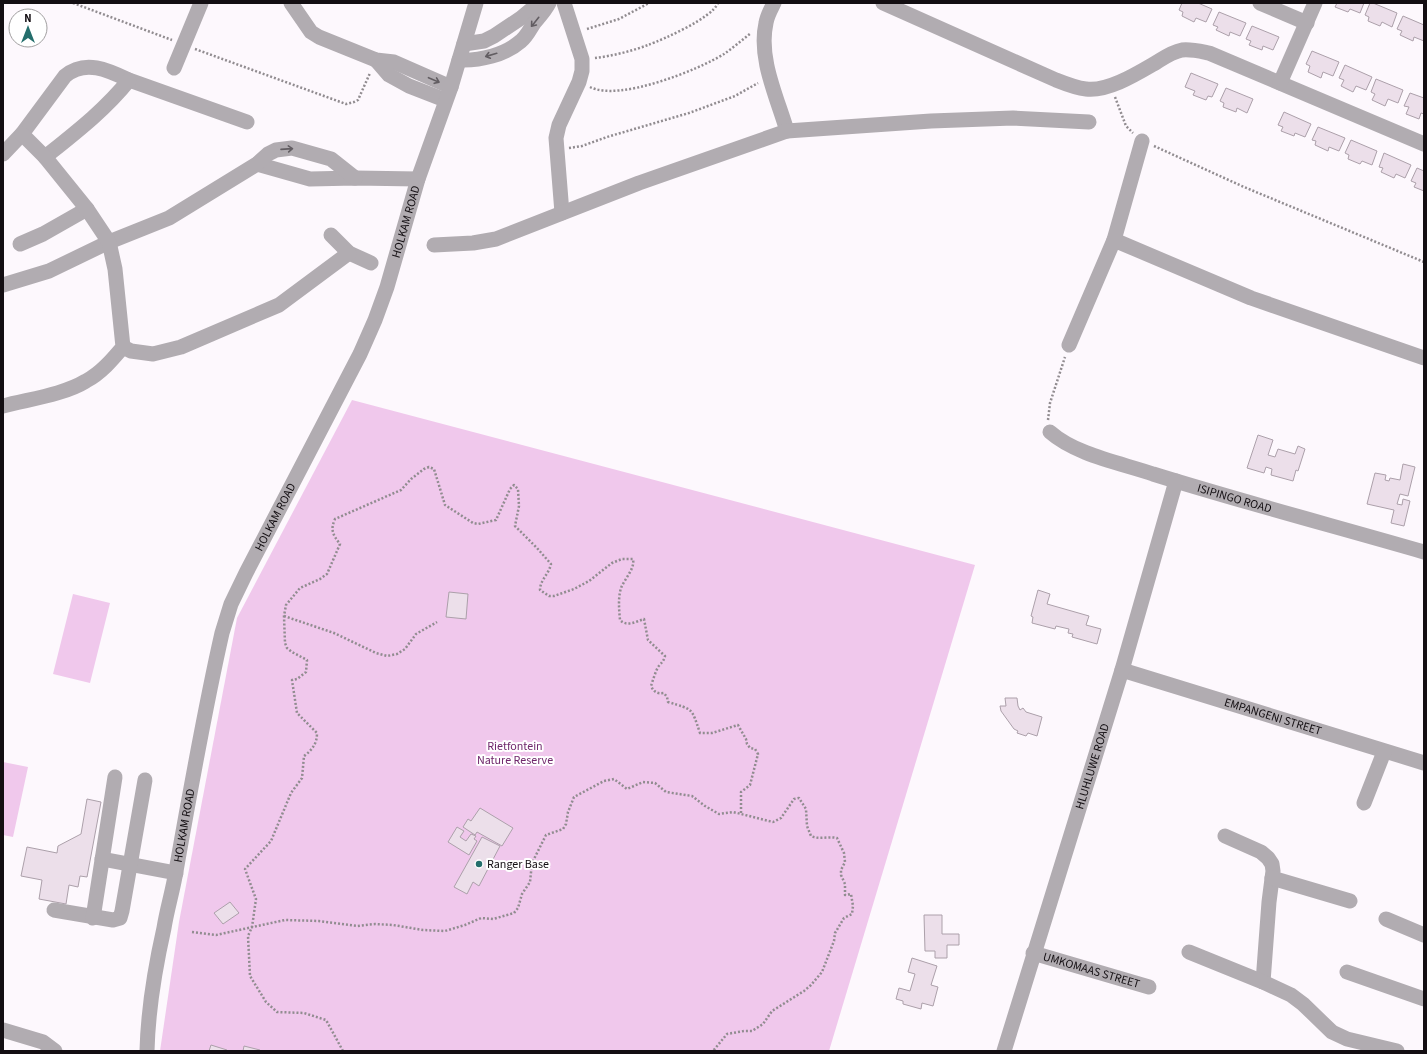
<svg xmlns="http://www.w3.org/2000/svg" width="1427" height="1054" font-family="'Source Sans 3',sans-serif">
	<rect width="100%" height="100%" fill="#fdf8fd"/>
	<g fill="#f0c8ec">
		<path d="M352 400 975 565 829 1051H160L179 922 237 618Z"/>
		<path d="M73 594 110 603 90 683 53 674Z"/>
		<path d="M3 762 28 767 13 837 3 835Z"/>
	</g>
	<g fill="#ecdfea" stroke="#aca0aa">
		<path d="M1182 3H1198L1212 9 1206 22 1196 18 1194 22 1182 16 1183 12 1179 10Z"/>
		<path d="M1337 3H1364L1360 13 1350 9 1348 12 1335 7Z"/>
		<path d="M1370 3H1373L1397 13 1392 27 1382 22 1380 26 1368 21 1369 17 1365 15Z"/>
		<path d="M1219 12 1246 23 1240 36 1230 32 1229 36 1216 30 1218 27 1213 25Z"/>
		<path d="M1403 16 1424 25V41L1414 37 1413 41 1400 35 1402 31 1397 29Z"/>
		<path d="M1252 26 1279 37 1273 50 1263 46 1262 50 1249 45 1251 41 1246 39Z"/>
		<path d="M1312 51 1339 62 1333 76 1323 72 1321 78 1308 72 1310 66 1306 64Z"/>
		<path d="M1345 65 1372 77 1366 90 1356 86 1353 92 1341 86 1344 80 1339 78Z"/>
		<path d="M1191 73 1218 84 1212 97 1208 96 1206 100 1193 95 1195 91 1185 87Z"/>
		<path d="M1376 79 1403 90 1398 103 1388 99 1385 106 1372 100 1375 94 1371 92Z"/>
		<path d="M1226 88 1253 99 1247 113 1237 108 1236 112 1223 107 1224 103 1220 101Z"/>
		<path d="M1410 93 1424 98V114L1421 113 1419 119 1406 114 1409 107 1404 106Z"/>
		<path d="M1284 112 1311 124 1305 137 1295 133 1294 136 1281 131 1283 127 1278 125Z"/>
		<path d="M1318 127 1345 138 1339 151 1329 147 1328 151 1315 145 1316 141 1312 140Z"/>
		<path d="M1351 140 1377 151 1372 165 1362 161 1360 164 1348 159 1349 155 1345 153Z"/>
		<path d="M1384 153 1411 165 1405 178 1396 174 1394 178 1381 172 1383 168 1379 167Z"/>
		<path d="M1417 168 1424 171V191L1414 187 1416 183 1411 181Z"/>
		<path d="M1258 435 1273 440 1268 455 1275 457 1278 449 1295 454 1298 446 1305 449 1298 471 1296 470 1293 481 1271 475 1272 469 1266 467 1264 473 1247 468Z"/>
		<path d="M1403 464 1415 467 1408 496 1400 494 1397 504 1402 505 1403 499 1410 501 1404 526 1391 523 1394 510 1367 504 1375 473 1386 475 1385 480 1389 481 1390 478 1400 480Z"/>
		<path d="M1038 590 1050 594 1047 604 1089 616 1086 625 1101 629 1097 644 1072 637 1073 634 1068 633 1069 629 1056 626 1055 629 1032 623 1033 617 1031 616Z"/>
		<path d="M449 592 468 594 466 619 446 617Z"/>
		<path d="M1005 698H1017L1018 706 1020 710 1023 708 1026 712 1042 717 1037 736 1028 733 1026 736 1017 733 1018 731 1014 729 1001 711 1000 706H1006Z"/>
		<path d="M87 799 101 802 87 877 80 876 78 887 69 885 66 904 39 899 42 880 21 876 27 847 57 853 58 846 81 834Z"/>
		<path d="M480 808 513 828 502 846 477 832 475 835 463 827 468 819 471 821Z"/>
		<path d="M457 827 464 831 460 837 466 841 471 834 476 836 474 839 477 841 469 855 448 842Z"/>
		<path d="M482 837 500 846 479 886 473 882 467 894 454 887Z"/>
		<path d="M230 902 239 913 223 924 214 913Z"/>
		<path d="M924 915H942V934H959V945H947V958H935V951H925Z"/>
		<path d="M912 958 937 966 931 985 938 987 933 1006 922 1003 921 1009 903 1004V1001L896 999 899 988 910 991 915 974 908 972Z"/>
		<path d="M211 1045 227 1050V1051H209Z"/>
		<path d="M244 1046 260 1050V1051H243Z"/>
	</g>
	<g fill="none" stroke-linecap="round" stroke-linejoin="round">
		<g stroke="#918c90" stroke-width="2.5" stroke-dasharray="2 2" stroke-linecap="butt">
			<path d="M73 3 172 40"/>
			<path d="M587 29 619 19 649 3"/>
			<path d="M195 49 346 104 354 102 358 100 370 73"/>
			<path d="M595 58C612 56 632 51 648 45 664 39 712 18 718 3"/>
			<path d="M590 87C619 102 698 70 724 54 733 48 742 40 751 33"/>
			<path d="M1115 97 1126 126 1133 133"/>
			<path d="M1154 146 1244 187 1424 262"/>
			<path d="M569 148 582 146 607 137 689 113 735 96 758 83"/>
			<path d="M1048 420 1050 403 1065 357"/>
			<path d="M284 616 334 633 376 653 387 656 397 654 405 649 416 634 437 622"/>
			<path d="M192 932 216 935 285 920 319 921 357 926 375 924 393 925 423 930 445 931 465 925 481 918 493 919 514 913 518 908 522 894 530 882 532 863 546 835 563 829 566 824 568 812 574 797 604 781 614 779 627 789 643 782 655 783 666 792 692 796 705 806 719 814 733 812 773 822 781 818 794 799 799 798 806 809 807 826 811 836C819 840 828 836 837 838L844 853 845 862 841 870V875L845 884V895L851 894 853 906 852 914 844 918 835 933 834 941 822 972 811 985 804 991 772 1011 763 1024 752 1031H744L727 1034 713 1051"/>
			<path d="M343 1051 326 1020 304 1013 277 1012 266 1002 250 976 248 936 252 927 256 899 245 869 271 841 291 793 302 778 304 756C312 750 317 744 317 733L297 713 292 680 297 679 306 672 307 660 292 652 287 648 285 643 284 616 286 605 300 588 320 579 327 574 340 544C333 535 330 530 335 519L401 490 411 479 424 469 429 467 434 469 445 505 473 523 478 524 496 520 510 489 514 485 518 489 519 506 515 526 537 548 551 564C549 574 540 580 540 590L549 596H554L574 589 589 581 612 563 622 559H633C635 569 625 578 621 588 618 598 619 609 620 620 627 627 635 622 644 619L648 640 665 656C664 661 661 663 658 667 655 673 653 680 651 686 654 692 657 694 664 693L667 697 668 702C694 710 691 707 700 733H712L738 725 746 739 747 744 750 748 755 749 758 754 750 785 741 792V815"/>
		</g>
		<g stroke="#b1acb1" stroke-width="15">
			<path d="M291 3 311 32 319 37 376 60 394 62 451 87"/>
			<path d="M774 3C771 9 767 16 766 23 758 58 777 97 787 131"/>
			<path d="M883 3 1056 80C1066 84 1076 88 1086 89 1108 92 1138 73 1157 62 1165 57 1172 52 1182 50 1191 49 1199 51 1209 53L1424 144"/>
			<path d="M1260 3 1307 23"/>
			<path d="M464 44 484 41 494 36 521 18 539 3"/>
			<path d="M376 60 389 75 409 86 445 100"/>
			<path d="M459 60C480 61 505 55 521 41 527 36 530 29 534 23 540 16 545 11 549 3"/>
			<path d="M174 68 201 3"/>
			<path d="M1280 83 1315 3"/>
			<path d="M3 154 22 134 65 76C85 59 108 70 129 80L247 122"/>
			<path d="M45 157C75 133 105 110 129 80"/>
			<path d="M257 164 310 179 355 178 418 179"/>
			<path d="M562 213 556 138 559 125 579 82 582 71V59L564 3"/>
			<path d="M331 235 349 253 371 263"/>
			<path d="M1114 240 1251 298 1424 358"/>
			<path d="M20 244 43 234 87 209"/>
			<path d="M434 245 473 243 496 239 639 183 787 131 931 121 1013 118 1089 122"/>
			<path d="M3 285 49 271 109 242 169 218 257 164 268 154 276 150 292 148 331 159 355 178"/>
			<path d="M1069 345 1114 240 1142 141"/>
			<path d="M123 347 131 351 153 354 181 347 279 305 349 253"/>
			<path d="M3 406C29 399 63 395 86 381 101 373 112 360 123 347L115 269 109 242 87 209 45 157 22 134"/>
			<path id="s1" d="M1050 432C1076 455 1121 463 1153 474 1243 502 1334 526 1424 552"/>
			<path id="s2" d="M1122 670 1424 763"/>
			<path d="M1364 803 1384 752"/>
			<path d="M1225 836 1261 852 1268 858 1272 864 1273 871 1269 902 1263 982"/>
			<path d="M102 859 176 873"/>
			<path d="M1272 878 1350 901"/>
			<path d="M54 910 113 920 120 918 122 911 145 780"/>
			<path d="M93 918 115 777"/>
			<path d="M1386 919 1424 935"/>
			<path d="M1189 952 1263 982 1291 995 1303 1004 1332 1032 1347 1039 1397 1051"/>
			<path id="s3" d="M1033 953 1149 987"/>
			<path d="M1347 972 1424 999"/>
			<path d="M3 1030 43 1042 55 1051"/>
			<path id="s4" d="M147 1051C148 1010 155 968 164 928 167 909 173 890 176 871 190 792 204 712 222 633L231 604 246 573 360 354 375 320 387 287 418 179 451 87 476 3"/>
			<path id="s5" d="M1004 1051 1122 670 1176 481"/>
		</g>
	</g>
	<defs><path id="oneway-shaft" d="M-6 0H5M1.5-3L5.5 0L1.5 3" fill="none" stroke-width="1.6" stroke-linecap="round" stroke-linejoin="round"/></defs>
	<g stroke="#625d62">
		<use href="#oneway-shaft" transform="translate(535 22) rotate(129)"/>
		<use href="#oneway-shaft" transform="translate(491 55) rotate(164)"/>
		<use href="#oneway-shaft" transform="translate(434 80) rotate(23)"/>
		<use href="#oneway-shaft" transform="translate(287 149) rotate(-4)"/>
	</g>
	<circle fill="#246e6c" stroke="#fff" stroke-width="1.5" cx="479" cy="864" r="4"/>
	<g text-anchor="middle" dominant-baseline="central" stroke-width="4" stroke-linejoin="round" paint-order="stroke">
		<g font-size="12" fill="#130e12" stroke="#fff">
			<text stroke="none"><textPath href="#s4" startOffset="877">HOLKAM ROAD</textPath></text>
			<text stroke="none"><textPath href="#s1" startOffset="197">ISIPINGO ROAD</textPath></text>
			<text stroke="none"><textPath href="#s4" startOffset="553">HOLKAM ROAD</textPath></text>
			<text stroke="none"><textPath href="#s2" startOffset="158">EMPANGENI STREET</textPath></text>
			<text stroke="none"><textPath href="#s5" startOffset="298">HLUHLUWE ROAD</textPath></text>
			<text stroke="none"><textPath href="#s4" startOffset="229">HOLKAM ROAD</textPath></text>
			<text stroke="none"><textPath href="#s3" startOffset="61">UMKOMAAS STREET</textPath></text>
		</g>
		<g font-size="12" fill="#6f276b" stroke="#fff">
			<text x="515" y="746">Rietfontein<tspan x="515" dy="14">Nature Reserve</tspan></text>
		</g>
		<g font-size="12" fill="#130e12" stroke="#fff" text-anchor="start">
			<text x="487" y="864">Ranger Base</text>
		</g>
	</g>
	<rect width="1427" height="1054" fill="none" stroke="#130e12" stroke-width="8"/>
	<g transform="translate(28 28)"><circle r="19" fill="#ffffff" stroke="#a19fa0"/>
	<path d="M0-3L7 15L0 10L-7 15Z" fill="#246e6c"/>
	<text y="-6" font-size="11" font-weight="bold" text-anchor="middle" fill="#130e12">N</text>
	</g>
</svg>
